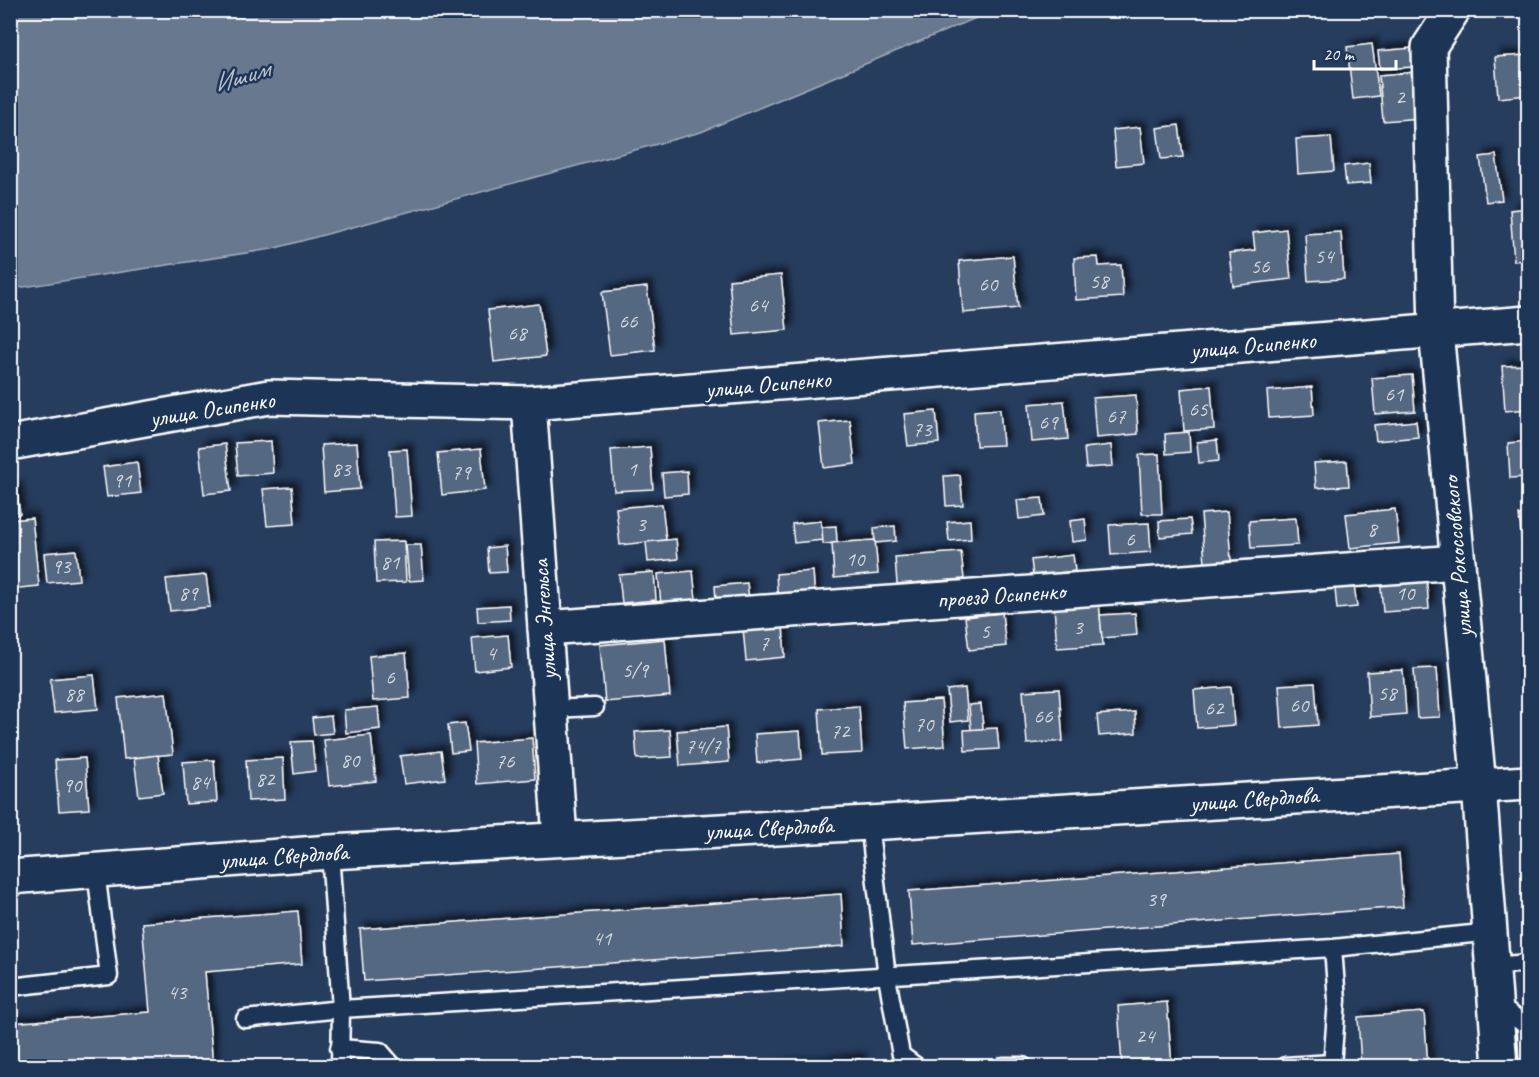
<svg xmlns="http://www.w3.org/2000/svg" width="1539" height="1077" font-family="Caveat,sans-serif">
	<defs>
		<filter id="shadow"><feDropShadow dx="5.5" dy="-5.5" stdDeviation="3" flood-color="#0009"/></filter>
	</defs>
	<rect width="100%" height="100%" fill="#263d5e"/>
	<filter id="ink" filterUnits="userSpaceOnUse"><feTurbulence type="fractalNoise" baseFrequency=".0167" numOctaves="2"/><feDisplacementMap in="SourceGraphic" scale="12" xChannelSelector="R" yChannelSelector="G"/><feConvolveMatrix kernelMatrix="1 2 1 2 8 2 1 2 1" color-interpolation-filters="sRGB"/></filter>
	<g filter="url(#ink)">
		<path fill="#67788e" stroke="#a4aebb" stroke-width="1.5" d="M11 10H993V11L701 132 272 249 11 289Z"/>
		<g fill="#556781" stroke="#fff" stroke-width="1.5" filter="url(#shadow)">
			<path d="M1372 44 1379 96 1353 99 1347 47Z"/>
			<path d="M1413 48 1414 67 1380 69 1378 51Z"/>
			<path d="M1528 55V95L1498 98 1495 57Z"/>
			<path d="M1417 72 1421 118 1383 121 1379 75Z"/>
			<path d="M1179 125 1183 157 1161 159 1157 128Z"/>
			<path d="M1140 127 1144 163 1116 166 1113 130Z"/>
			<path d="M1331 137 1334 171 1298 174 1296 139Z"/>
			<path d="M1496 155 1502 200 1486 202 1480 157Z"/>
			<path d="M1369 163 1371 183 1346 185 1344 166Z"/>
			<path d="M1528 208V260L1514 261 1510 210Z"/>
			<path d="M1286 229 1291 279 1233 286 1229 253 1255 250 1253 233Z"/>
			<path d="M1341 232 1344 279 1308 281 1305 234Z"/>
			<path d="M1013 256 1018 308 963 313 959 261Z"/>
			<path d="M1098 257 1099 266 1121 265 1123 297 1076 300 1074 258Z"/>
			<path d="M781 275 787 330 734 335 729 280Z"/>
			<path d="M647 287 655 350 610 355 602 292Z"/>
			<path d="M539 304 546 356 494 362 488 310Z"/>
			<path d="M1528 365V409L1505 411 1502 366Z"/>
			<path d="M1412 375 1415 411 1375 414 1372 378Z"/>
			<path d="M1211 386 1214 429 1184 431 1181 389Z"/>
			<path d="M1312 387 1314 415 1269 418 1267 391Z"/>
			<path d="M1136 395 1138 434 1096 438 1093 398Z"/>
			<path d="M1064 401 1068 439 1032 442 1029 404Z"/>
			<path d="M1000 409 1003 445 976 446 974 411Z"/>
			<path d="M936 411 939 443 908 446 904 414Z"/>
			<path d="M850 420 855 464 824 468 819 423Z"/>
			<path d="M1416 421 1418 437 1376 441 1374 425Z"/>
			<path d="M1189 432 1190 452 1166 454 1165 434Z"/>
			<path d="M1217 440 1219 461 1199 463 1197 442Z"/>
			<path d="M271 441 273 473 238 476 235 443Z"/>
			<path d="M1528 441V477L1510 478 1508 443Z"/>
			<path d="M357 443 360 489 324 492 321 445Z"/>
			<path d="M225 444 231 491 204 494 199 447Z"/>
			<path d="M1111 445 1113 466 1086 468 1084 448Z"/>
			<path d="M650 447 653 489 614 491 611 450Z"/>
			<path d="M407 449 412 516 395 517 390 450Z"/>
			<path d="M481 449 485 490 442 495 438 453Z"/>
			<path d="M1159 454 1162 514H1142L1139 455Z"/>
			<path d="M1347 461 1349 486 1316 488 1314 463Z"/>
			<path d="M137 462 141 493 107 497 103 467Z"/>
			<path d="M687 471 688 494 664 496 662 473Z"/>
			<path d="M960 475 963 505 946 506 944 476Z"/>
			<path d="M10 487H16L20 514 10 516Z"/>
			<path d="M292 487 295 524 267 526 263 489Z"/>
			<path d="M1042 498 1044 516 1019 519 1017 500Z"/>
			<path d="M662 504 666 540 620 545 616 508Z"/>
			<path d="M1395 509 1399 543 1350 548 1346 514Z"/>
			<path d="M1227 512 1231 560 1205 563 1201 514Z"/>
			<path d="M1528 514V572L1525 573 1519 515Z"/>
			<path d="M32 518 39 586 10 589V520Z"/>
			<path d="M1296 518 1298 545 1251 548 1249 521Z"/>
			<path d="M1085 519 1087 540 1072 542 1070 521Z"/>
			<path d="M1190 519 1192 534 1160 537 1159 521Z"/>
			<path d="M970 520 971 539 949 541 947 522Z"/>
			<path d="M821 521 823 540 794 543 792 524Z"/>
			<path d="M1149 523 1151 552 1111 555 1109 525Z"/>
			<path d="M836 526 837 543 823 544 822 527Z"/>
			<path d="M895 526 896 541 875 543 874 528Z"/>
			<path d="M676 539 678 559 648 562 646 542Z"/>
			<path d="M875 540 878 574 834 578 832 543Z"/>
			<path d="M404 541 406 582 376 583 374 542Z"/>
			<path d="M406 545H421L424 580 409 581Z"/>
			<path d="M505 546 507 572 489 573 487 548Z"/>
			<path d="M76 550 79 580 47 583 44 553Z"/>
			<path d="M961 552 964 579 897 584 895 557Z"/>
			<path d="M1073 555 1075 571 1033 576 1031 560Z"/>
			<path d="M693 571 696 600 661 604 658 574Z"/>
			<path d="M813 571 815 600 778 604 776 574Z"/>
			<path d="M654 572 656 600 622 603 619 575Z"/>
			<path d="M1426 574 1429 609 1383 612 1380 577Z"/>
			<path d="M206 575 210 607 170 611 166 579Z"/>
			<path d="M1353 577 1357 607 1337 609 1334 579Z"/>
			<path d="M747 583 749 599 716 601 715 586Z"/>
			<path d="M1099 603 1103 645 1057 648 1054 606Z"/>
			<path d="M509 605 510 620 478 622 477 607Z"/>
			<path d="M1002 613 1006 646 969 650 965 617Z"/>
			<path d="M1135 613 1137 635 1102 638 1100 615Z"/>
			<path d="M783 625 785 657 746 661 743 628Z"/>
			<path d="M508 635 511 667 475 671 472 638Z"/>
			<path d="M665 639 670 696 605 702 600 645Z"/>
			<path d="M406 653 410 698 373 701 369 656Z"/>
			<path d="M1437 668 1440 717 1417 718 1414 669Z"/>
			<path d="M1403 670 1406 714 1370 717 1367 672Z"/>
			<path d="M94 675 98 709 54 713 50 679Z"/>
			<path d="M1315 683 1318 725 1282 728 1279 685Z"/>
			<path d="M1231 687 1234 725 1197 728 1194 690Z"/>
			<path d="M965 688 968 720 950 722 947 690Z"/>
			<path d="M1059 689 1063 741 1027 744 1023 691Z"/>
			<path d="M166 693 173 754 124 759 118 698Z"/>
			<path d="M941 700 945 746 907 749 903 703Z"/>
			<path d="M981 704 983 729 971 730 969 705Z"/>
			<path d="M859 706 862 753 822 755 819 709Z"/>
			<path d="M378 707 380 729 346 733 344 710Z"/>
			<path d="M1135 712 1136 733 1099 736 1097 715Z"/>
			<path d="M331 716 333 733 314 735 312 718Z"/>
			<path d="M465 723 469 751 451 753 448 725Z"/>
			<path d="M726 727 729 762 680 766 677 731Z"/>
			<path d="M997 728 999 749 965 751 964 730Z"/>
			<path d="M670 730 672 757 637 759 635 732Z"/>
			<path d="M800 731 802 759 757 763 755 734Z"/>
			<path d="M371 735 376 781 329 786 324 740Z"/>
			<path d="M532 738 535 779 477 784 474 743Z"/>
			<path d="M312 741 315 771 294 774 291 742Z"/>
			<path d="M441 751 445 779 404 784 400 756Z"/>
			<path d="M158 755 163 793 139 796 134 758Z"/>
			<path d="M85 758 89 809 59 811 55 760Z"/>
			<path d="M283 758 285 799 248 801 246 760Z"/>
			<path d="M214 760 217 802 186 804 183 762Z"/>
			<path d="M1399 854 1403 907 913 945 909 891Z"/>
			<path d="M841 894 844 946 364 981 360 929Z"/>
			<path d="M298 911 302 964 205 972 213 1066H10V1023L150 1012 142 923Z"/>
			<path d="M1167 1002 1172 1066H1122L1118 1006Z"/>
			<path d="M1424 1012 1428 1066H1361L1358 1017Z"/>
			<path d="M860 1059 861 1066H772Z"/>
		</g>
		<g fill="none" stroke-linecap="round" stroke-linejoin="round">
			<defs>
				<g id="lane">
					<path d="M551 709 595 707"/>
					<path d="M869 823 887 977 901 1055 916 1066"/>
					<path d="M330 852 341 1009 340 1066"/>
					<path d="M1493 966 1528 963"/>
					<path d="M10 987 109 976 96 871"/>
					<path d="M1496 1003 1526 1026 1528 1066"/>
					<path d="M245 1019 341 1009 1333 948 1492 932"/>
					<path d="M339 1048 380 1051 393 1066"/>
					<path d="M1003 1066H1023"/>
					<path d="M1285 1066 1332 1063"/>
					<path d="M1332 1066 1337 1000 1333 948"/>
				</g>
				<g id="street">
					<path d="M1453 10 1429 47 1436 331 1479 786"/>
					<path d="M529 403 560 838"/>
					<path d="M10 443 269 397 529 403 1528 323"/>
					<path d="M545 628 1458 562"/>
				</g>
				<g id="secondary">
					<path d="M1479 786 1500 1066"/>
					<path d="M10 877 330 852 869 823 1528 783"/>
				</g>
			</defs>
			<use href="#lane" stroke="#fff" stroke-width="21"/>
			<use href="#street" stroke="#fff" stroke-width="38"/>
			<use href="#secondary" stroke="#fff" stroke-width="38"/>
			<use href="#lane" stroke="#1d3557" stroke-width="16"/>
			<use href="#street" stroke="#1d3557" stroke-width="33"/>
			<use href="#secondary" stroke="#1d3557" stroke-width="33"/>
		</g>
	</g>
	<g text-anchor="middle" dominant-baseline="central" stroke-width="5" stroke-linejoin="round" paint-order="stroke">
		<g font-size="21" fill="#d4d9e0">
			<text x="1400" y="97">2</text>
			<text x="1324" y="256">54</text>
			<text x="1260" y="266">56</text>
			<text x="1099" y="281">58</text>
			<text x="988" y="284">60</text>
			<text x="758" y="305">64</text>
			<text x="628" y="321">66</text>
			<text x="517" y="333">68</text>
			<text x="1394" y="394">61</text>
			<text x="1198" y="409">65</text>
			<text x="1116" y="416">67</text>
			<text x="1048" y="422">69</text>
			<text x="922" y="429">73</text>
			<text x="341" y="469">83</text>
			<text x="632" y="469">1</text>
			<text x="461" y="472">79</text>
			<text x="122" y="480">91</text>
			<text x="641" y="524">3</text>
			<text x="1372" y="529">8</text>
			<text x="1130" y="539">6</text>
			<text x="855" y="559">10</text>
			<text x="390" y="562">81</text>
			<text x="61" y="566">93</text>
			<text x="188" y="593">89</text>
			<text x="1405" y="593">10</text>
			<text x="1078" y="627">3</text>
			<text x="985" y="631">5</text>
			<text x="764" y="643">7</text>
			<text x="491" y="653">4</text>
			<text x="635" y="670">5/9</text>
			<text x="390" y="677">6</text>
			<text x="1387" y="693">58</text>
			<text x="74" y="694">88</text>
			<text x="1299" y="705">60</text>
			<text x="1214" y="708">62</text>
			<text x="1043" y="716">66</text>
			<text x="924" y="724">70</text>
			<text x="840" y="731">72</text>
			<text x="703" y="746">74/7</text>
			<text x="350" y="760">80</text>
			<text x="505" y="761">76</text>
			<text x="265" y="779">82</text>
			<text x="200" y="782">84</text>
			<text x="72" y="785">90</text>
			<text x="1156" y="899">39</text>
			<text x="602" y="938">41</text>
			<text x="177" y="992">43</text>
			<text x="1145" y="1036">24</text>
		</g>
		<g font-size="24" fill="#fff" stroke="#1d3557">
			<text transform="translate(1253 345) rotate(-5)">улица Осипенко</text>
			<text transform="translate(768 384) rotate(-5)">улица Осипенко</text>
			<text transform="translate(212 409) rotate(-9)">улица Осипенко</text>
			<text transform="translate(1457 557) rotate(-95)">улица Рокоссовского</text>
			<text transform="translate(1001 595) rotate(-4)">проезд Осипенко</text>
			<text transform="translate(544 620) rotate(-94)">улица Энгельса</text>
			<text transform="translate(1254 799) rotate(-4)">улица Свердлова</text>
			<text transform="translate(769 828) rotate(-3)">улица Свердлова</text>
			<text transform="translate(284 856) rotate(-4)">улица Свердлова</text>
		</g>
		<g font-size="26" font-style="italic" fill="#bbc2cc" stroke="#1d3557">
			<text transform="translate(241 76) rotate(-16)">Ишим</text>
		</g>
	</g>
	<rect width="1539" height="1077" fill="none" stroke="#1d3557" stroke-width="36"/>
	<rect x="18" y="18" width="1503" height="1041" fill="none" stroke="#fff" stroke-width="2" filter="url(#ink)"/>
	<path d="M1314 60v9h82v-9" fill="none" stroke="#ffffff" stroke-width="3"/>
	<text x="1323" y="60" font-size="18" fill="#ffffff" stroke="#1d3557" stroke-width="4.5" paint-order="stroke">20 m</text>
</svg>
